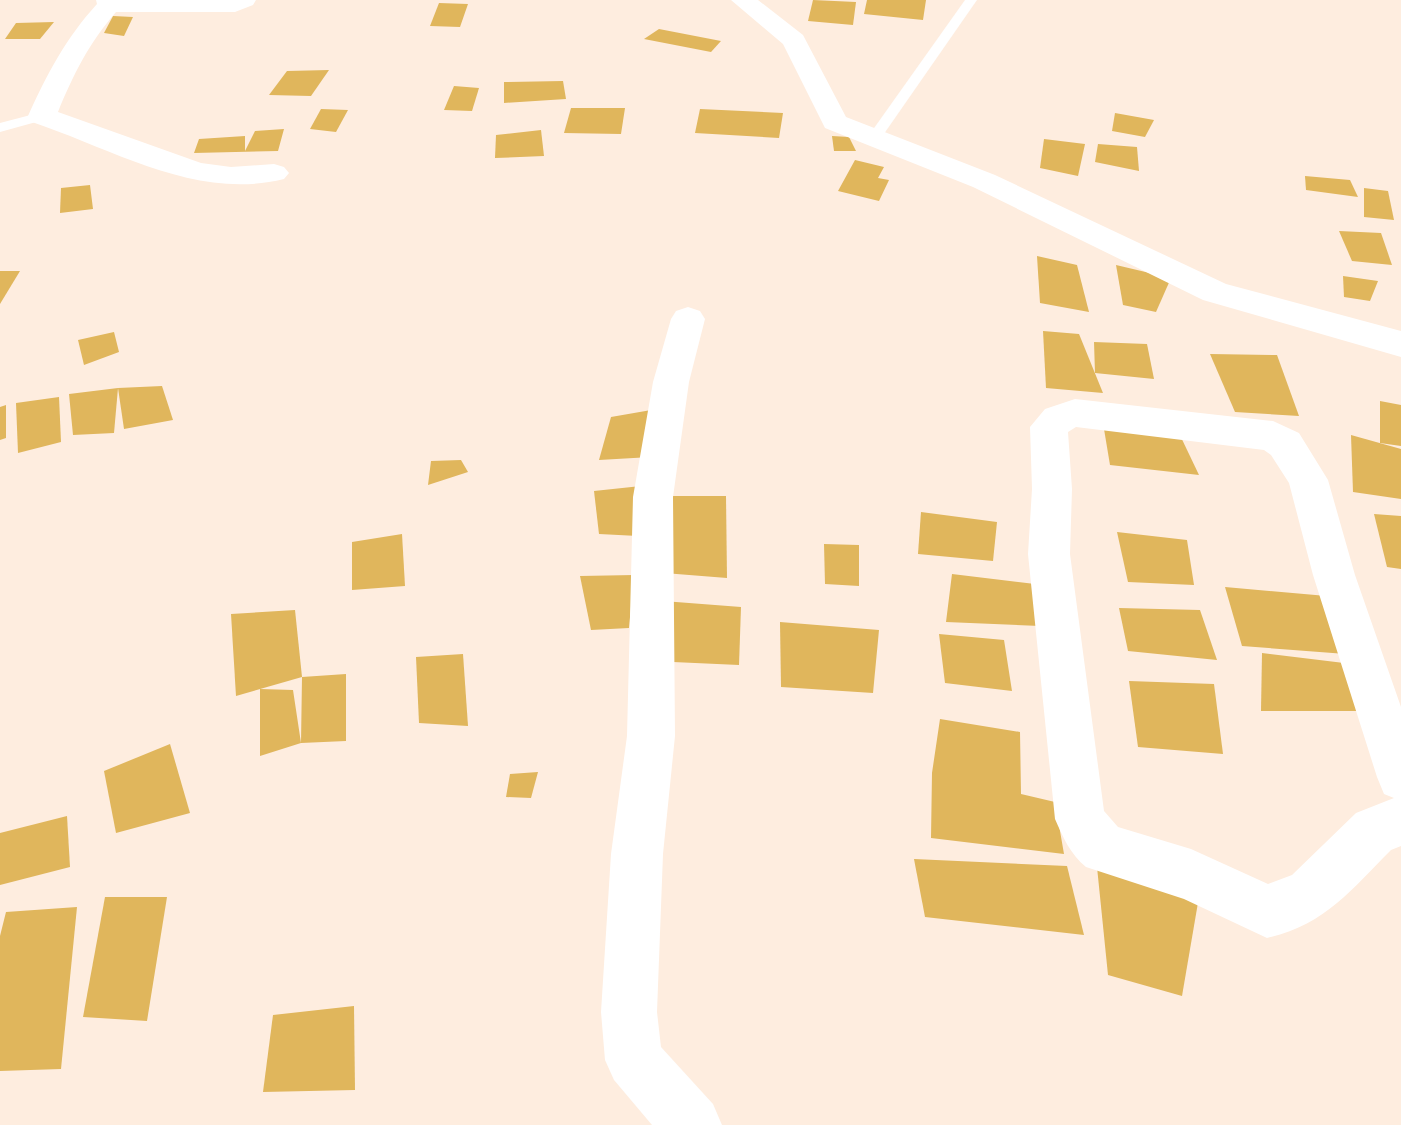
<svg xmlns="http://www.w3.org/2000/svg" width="1401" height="1125" font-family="Commissioner,sans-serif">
	<rect width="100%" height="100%" fill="#feeddf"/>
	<g fill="#e0b65c">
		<path d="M813 0 856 2 853 25 808 21Z"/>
		<path d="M867 0H926L923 20 864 14Z"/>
		<path d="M439 3 468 4 460 27 430 26Z"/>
		<path d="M113 16 133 17 124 36 104 33Z"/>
		<path d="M54 22 40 39H5L16 23Z"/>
		<path d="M659 29 721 41 711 52 644 39Z"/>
		<path d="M329 70 311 96 269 95 287 71Z"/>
		<path d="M563 81 566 99 504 103V82Z"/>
		<path d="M454 86 479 88 472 111 444 110Z"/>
		<path d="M571 108H625L621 134 564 133Z"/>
		<path d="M321 109 348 110 336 132 310 129Z"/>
		<path d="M700 109 783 113 779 138 695 133Z"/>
		<path d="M1115 113 1154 120 1145 137 1112 131Z"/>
		<path d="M284 129 278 151 194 153 199 139 245 136V151L255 131Z"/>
		<path d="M541 130 544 156 495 158 496 135Z"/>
		<path d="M832 136 849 137 856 151H834Z"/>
		<path d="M1044 139 1085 144 1078 176 1040 168Z"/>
		<path d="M1098 144 1137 147 1139 171 1095 162Z"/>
		<path d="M855 160 884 167 878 178 889 180 879 201 838 191Z"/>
		<path d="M1305 176 1350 180 1358 197 1306 190Z"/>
		<path d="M90 185 93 209 60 213 61 188Z"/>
		<path d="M1364 188 1388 191 1394 220 1364 217Z"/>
		<path d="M1339 231 1381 233 1392 265 1352 261Z"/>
		<path d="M1037 256 1077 265 1089 312 1040 303Z"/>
		<path d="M1116 265 1171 278 1156 312 1123 305Z"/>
		<path d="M0 271H20L0 304Z"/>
		<path d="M1343 276 1378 281 1370 301 1344 297Z"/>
		<path d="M1043 331 1079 334 1103 393 1046 388Z"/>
		<path d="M114 332 119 352 84 365 78 340Z"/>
		<path d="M1094 342 1147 344 1154 379 1095 373Z"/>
		<path d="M1210 354 1277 355 1299 416 1235 412Z"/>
		<path d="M162 386 173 420 124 429 118 388Z"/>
		<path d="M118 388 114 433 73 435 69 394Z"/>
		<path d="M59 397 61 442 18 453 16 403Z"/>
		<path d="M1380 401 1401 405V446L1380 443Z"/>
		<path d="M6 405V438L0 440V407Z"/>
		<path d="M657 409 651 457 599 460 611 417Z"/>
		<path d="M1103 423 1178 431 1199 475 1110 465Z"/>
		<path d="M1351 435 1401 449V499L1353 492Z"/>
		<path d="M461 460 468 472 428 485 431 461Z"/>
		<path d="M641 486 638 536 599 534 594 491Z"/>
		<path d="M664 496H726L727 578 664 573Z"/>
		<path d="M921 512 997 522 993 561 918 554Z"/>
		<path d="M1374 514 1401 516V569L1387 567Z"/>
		<path d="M1117 532 1187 540 1194 585 1128 582Z"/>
		<path d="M402 534 405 586 352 590V542Z"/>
		<path d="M824 544 859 545V586L825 584Z"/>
		<path d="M952 574 1035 584 1040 626 946 622Z"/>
		<path d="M634 575 629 628 591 630 580 576Z"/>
		<path d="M1225 587 1338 597 1359 655 1242 646Z"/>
		<path d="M663 601 741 607 739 665 673 662Z"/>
		<path d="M1119 608 1200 610 1217 660 1128 651Z"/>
		<path d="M295 610 302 677 236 696 231 614Z"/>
		<path d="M780 622 879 630 873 693 781 687Z"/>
		<path d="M939 634 1004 640 1012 691 945 683Z"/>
		<path d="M1262 653 1344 663 1358 711H1261Z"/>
		<path d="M463 654 468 726 419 723 416 657Z"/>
		<path d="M346 674V741L301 743 260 756V689L293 690 301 743 302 677Z"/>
		<path d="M1129 681 1214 684 1223 754 1138 747Z"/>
		<path d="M940 719 1020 732 1021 794 1055 802 1064 854 931 838 932 773Z"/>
		<path d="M170 744 190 813 116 833 104 771Z"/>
		<path d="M538 772 531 798 506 797 510 774Z"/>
		<path d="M67 816 70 867 0 885V833Z"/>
		<path d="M914 859 1067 866 1084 935 925 917Z"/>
		<path d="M1097 867 1201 885 1182 996 1108 975Z"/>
		<path d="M105 897H167L147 1021 83 1017Z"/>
		<path d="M77 907 61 1069 0 1071V936L6 912Z"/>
		<path d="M354 1006 355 1090 263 1092 273 1015Z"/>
	</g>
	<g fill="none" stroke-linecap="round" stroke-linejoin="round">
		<g fill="#fff" fill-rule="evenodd">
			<path d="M965 0H977L879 141H869L867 138Z"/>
			<path d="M42 112 47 113V119L0 132V123Z"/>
		</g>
		<g fill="#fff" fill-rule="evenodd">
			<path d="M96 0H256L253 5 235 12H116C89 43 73 75 58 112L201 163 231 167 274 164 284 167 289 173 284 179C196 201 113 149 32 122L28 116C47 74 66 38 97 4Z"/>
			<path d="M731 0H758L803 35 846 117 995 175 1226 284 1401 331V357L1203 300 973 187 825 128 783 44Z"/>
			<path d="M688 307 700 311 705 319 689 382 673 497 675 736 663 854 657 1012 661 1047 713 1104 722 1125H652L614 1080 605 1060 601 1012 611 854 627 736 633 497 653 382 671 319 676 311Z"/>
			<path d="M1075 399 1273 421 1299 433 1328 480 1355 575 1401 707V846L1391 850C1351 890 1325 925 1267 938L1184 899 1086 867C1070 854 1063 837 1055 819L1028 554 1032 489 1030 427 1045 409ZM1076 427 1264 450 1271 455 1289 483 1313 575 1377 777 1384 794 1394 798 1356 813 1292 875 1268 884 1191 849 1118 827 1104 811 1070 554 1072 489 1068 432Z"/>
		</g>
	</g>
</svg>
